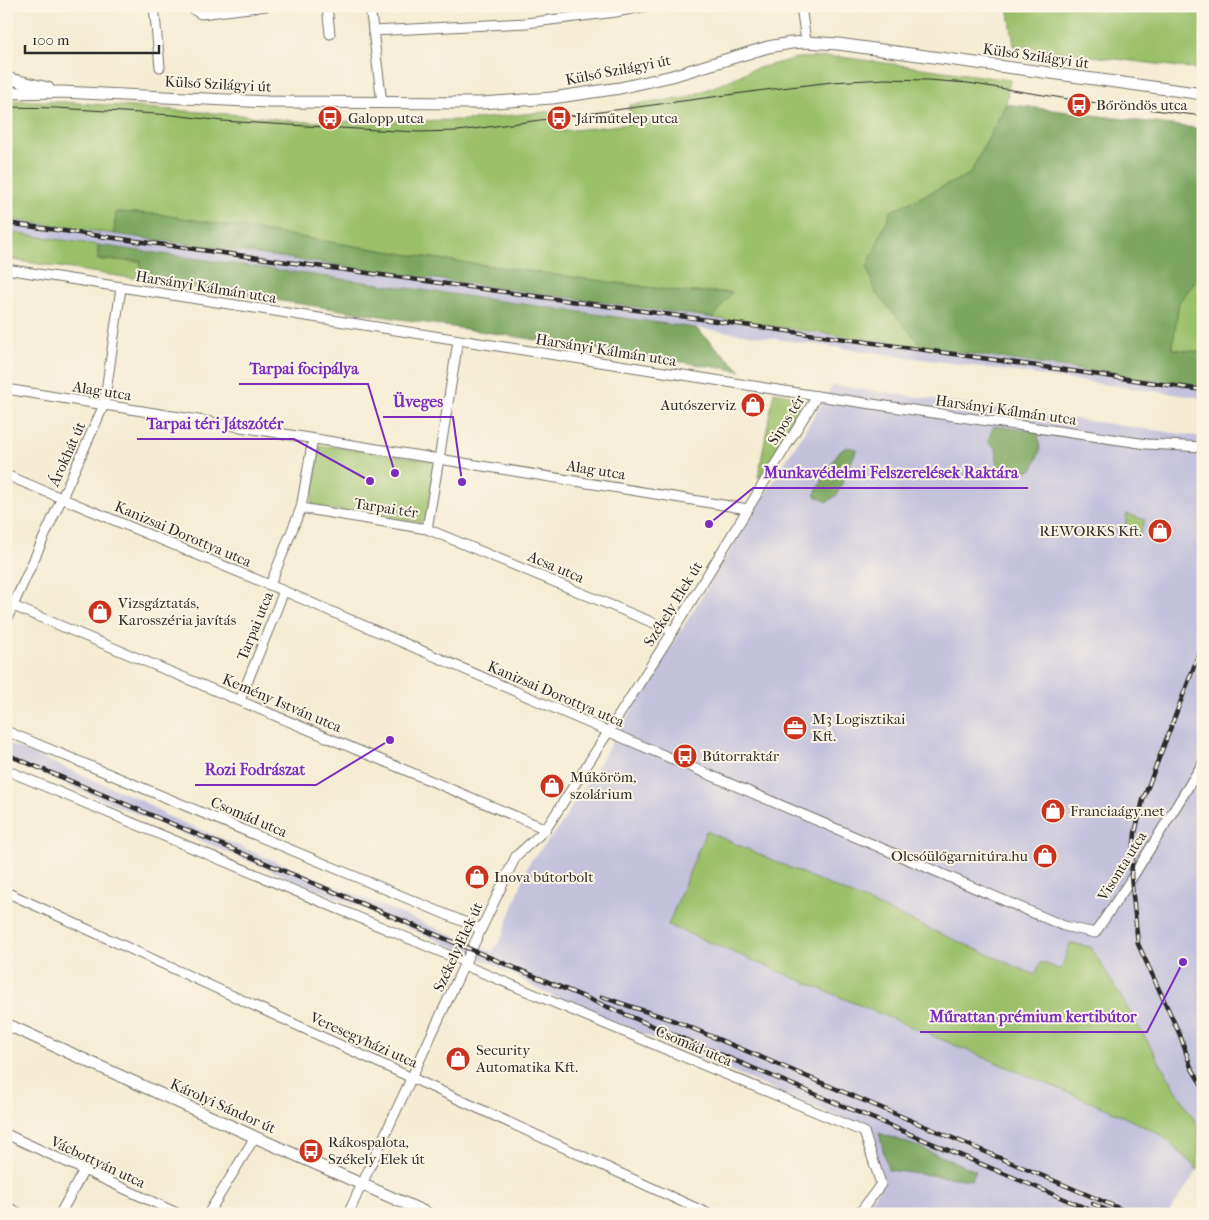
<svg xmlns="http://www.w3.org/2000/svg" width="1209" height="1220" font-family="'IM FELL French Canon',serif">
	<rect width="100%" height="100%" fill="#fcf5e5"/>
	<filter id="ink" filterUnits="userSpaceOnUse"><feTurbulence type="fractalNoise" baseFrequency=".02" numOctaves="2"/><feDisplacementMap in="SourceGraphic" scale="10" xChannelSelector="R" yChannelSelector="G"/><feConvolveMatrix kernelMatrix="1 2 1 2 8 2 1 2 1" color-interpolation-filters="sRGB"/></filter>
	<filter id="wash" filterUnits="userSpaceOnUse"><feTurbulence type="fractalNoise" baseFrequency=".0096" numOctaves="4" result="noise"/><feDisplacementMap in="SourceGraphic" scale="20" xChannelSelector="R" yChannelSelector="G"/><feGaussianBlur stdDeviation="1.12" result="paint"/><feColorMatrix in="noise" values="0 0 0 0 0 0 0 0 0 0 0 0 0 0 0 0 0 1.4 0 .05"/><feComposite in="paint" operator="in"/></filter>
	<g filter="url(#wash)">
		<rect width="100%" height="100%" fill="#f5ecd3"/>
		<g fill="#c3c1db">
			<path d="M6 219 1203 388V398L6 232Z"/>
			<path d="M833 385 1203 437V1126L1199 1128 1091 947 1061 971 1036 975 706 831 668 925 1112 1111 1163 1136 1198 1170 1170 1211 1175 1214H863L883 1181 866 1129 546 993 489 962 6 759V743L139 799 165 815 493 952 502 937 529 863 558 829Z"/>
		</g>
		<g fill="#9bc06a" stroke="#63764a">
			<path d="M1008 6H1202L1203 70 1014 46Z"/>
			<path d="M841 57 1010 80 1006 104 970 174 892 211 875 292 923 347 713 318 731 292H683L417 256 157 214 116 212 114 234 6 219V100L64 102 241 115 305 122 468 120 552 111 555 132 629 124V105L685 98 728 81 751 70 797 58Z"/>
			<path d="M6 232 98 245V260L141 261 140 276 144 280 6 259Z"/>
			<path d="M1203 271V352L1172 350 1179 302Z"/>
			<path d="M774 392 795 396 799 402 798 411 763 478 758 477Z"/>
			<path d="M320 445 435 461 426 523 311 507Z"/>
			<path d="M1127 514 1145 520 1139 537C1127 532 1124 526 1127 514Z"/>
			<path d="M706 831 1035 975 1041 962 1061 970 1070 943 1091 947 1199 1128 1198 1170 1163 1136 1112 1111 668 925Z"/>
		</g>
		<g fill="#7ca65e" stroke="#546844">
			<path d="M1006 104 1203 129V271L1179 302 1172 349 1203 352V388L923 347 875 292 867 267 891 211 970 174Z"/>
			<path d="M116 212 157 214 417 256 683 292H732L713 318 114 234Z"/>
			<path d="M98 245 696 328 741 371 144 280 140 276 141 261 98 260Z"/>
			<path d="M994 426 1038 431 1040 451 1033 469 1014 475 998 469 996 448 987 442Z"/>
			<path d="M846 447 857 449 837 495 827 502 814 495 838 453Z"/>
			<path d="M879 1133 919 1147 976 1171 971 1180 888 1170Z"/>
		</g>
	</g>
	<g filter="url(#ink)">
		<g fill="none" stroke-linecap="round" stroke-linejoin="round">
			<defs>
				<g id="street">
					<path d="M154 6 160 67"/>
					<path d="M191 6 194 10 201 14 266 6"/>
					<path d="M327 6 330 34"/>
					<path d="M370 6 382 103"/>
					<path d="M801 6 806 42"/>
					<path d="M373 31 526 23 616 12 646 6"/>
					<path d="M6 269 817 396 1147 444 1203 447"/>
					<path d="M458 341 439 459 748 509"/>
					<path d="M6 389 439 459 427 529 301 508 313 439"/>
					<path d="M6 475 284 591 607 731 1064 926 1095 933 1130 881 1203 763"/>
					<path d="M427 529 673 631"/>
					<path d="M270 585 301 508"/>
					<path d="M6 603 546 829"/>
					<path d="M6 621 104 405 121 288"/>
					<path d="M240 700 284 591"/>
					<path d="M6 731 481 929"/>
					<path d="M6 770 465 962"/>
					<path d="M6 892 709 1214"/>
					<path d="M464 965 864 1132 881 1184 859 1214"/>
					<path d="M6 1134 179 1214"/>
					<path d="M6 1206 21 1214"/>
					<path d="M60 1214 84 1170"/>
					<path d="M208 1214 255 1137"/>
					<path d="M348 1214 464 965 516 856 546 829 673 631 817 396"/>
				</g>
				<g id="secondary">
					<path d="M6 78 48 88"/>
					<path d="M6 93 62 92 268 102 482 103 552 98 620 88 672 76 768 47 791 43 806 42 838 44 1203 94"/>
					<path d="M6 1024 255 1137 429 1214"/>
				</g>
			</defs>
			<use href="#street" stroke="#726f66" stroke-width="11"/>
			<use href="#secondary" stroke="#726f66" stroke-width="13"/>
			<use href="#street" stroke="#fff" stroke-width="9"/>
			<use href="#secondary" stroke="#fff" stroke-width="11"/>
			<path stroke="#2b2b2b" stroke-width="1" d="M6 107 57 108 173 115 222 121 357 129 419 132 458 131 765 90 832 82 886 79 928 80 968 83 1081 101 1203 116"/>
			<defs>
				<g id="rail">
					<path d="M6 223 961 355 1203 390"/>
					<path d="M1203 643 1143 800 1135 833 1131 876 1138 944 1180 1035 1191 1067 1203 1087"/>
					<path d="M6 754 1100 1214"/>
					<path d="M602 997 675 1021 1133 1214"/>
					<path d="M1093 1204 1116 1214"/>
				</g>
			</defs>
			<use href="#rail" stroke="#2b2b2b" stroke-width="4.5"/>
			<use href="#rail" stroke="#fcf5e5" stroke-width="2.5" stroke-dasharray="8" stroke-linecap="butt"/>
		</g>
	</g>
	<defs>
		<symbol id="bus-disc" viewBox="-11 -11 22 22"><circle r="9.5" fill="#c8321e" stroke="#fcf5e5"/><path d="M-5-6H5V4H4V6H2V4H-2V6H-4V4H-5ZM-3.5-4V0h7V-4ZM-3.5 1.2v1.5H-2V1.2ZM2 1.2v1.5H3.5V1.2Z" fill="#fff"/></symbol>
		<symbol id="shop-disc" viewBox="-11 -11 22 22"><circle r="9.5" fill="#c8321e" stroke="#fcf5e5"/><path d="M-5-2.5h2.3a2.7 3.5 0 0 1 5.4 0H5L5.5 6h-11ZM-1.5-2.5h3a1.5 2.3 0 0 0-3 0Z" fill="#fff"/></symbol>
		<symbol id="office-disc" viewBox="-11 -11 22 22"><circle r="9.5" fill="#c8321e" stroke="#fcf5e5"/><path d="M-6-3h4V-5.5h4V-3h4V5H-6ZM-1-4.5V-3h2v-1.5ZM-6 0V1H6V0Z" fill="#fff"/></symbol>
	</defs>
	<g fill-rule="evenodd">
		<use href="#bus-disc" x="1065" y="91" width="28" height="28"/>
		<use href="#bus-disc" x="316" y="104" width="28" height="28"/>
		<use href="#bus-disc" x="545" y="104" width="28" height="28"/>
		<use href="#shop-disc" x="739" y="391" width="28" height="28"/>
		<use href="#shop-disc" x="1146" y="517" width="28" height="28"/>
		<use href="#shop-disc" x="86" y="598" width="28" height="28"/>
		<use href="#office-disc" x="781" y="714" width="28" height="28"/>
		<use href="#bus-disc" x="671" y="742" width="28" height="28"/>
		<use href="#shop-disc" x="538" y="772" width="28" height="28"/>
		<use href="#shop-disc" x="1039" y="797" width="28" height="28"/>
		<use href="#shop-disc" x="1031" y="842" width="28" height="28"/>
		<use href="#shop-disc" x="463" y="863" width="28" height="28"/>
		<use href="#shop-disc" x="444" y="1045" width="28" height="28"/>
		<use href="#bus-disc" x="297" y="1137" width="28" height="28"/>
	</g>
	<g text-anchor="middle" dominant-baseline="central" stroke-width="4" stroke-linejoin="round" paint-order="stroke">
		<g font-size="15" fill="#2b2b2b" stroke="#fcf5e5">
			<text transform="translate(1036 56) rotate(8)">Külső Szilágyi út</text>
			<text transform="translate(618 70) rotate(-11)">Külső Szilágyi út</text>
			<text transform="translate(218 84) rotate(3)">Külső Szilágyi út</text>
			<text transform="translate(206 287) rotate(9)">Harsányi Kálmán utca</text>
			<text transform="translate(606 350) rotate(9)">Harsányi Kálmán utca</text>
			<text transform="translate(102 391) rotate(9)">Alag utca</text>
			<text transform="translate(1006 410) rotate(8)">Harsányi Kálmán utca</text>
			<text transform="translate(786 420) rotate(-58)">Sipos tér</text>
			<text transform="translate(67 454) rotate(-66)">Árokhát út</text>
			<text transform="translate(596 470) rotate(9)">Alag utca</text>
			<text transform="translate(386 508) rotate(9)">Tarpai tér</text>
			<text transform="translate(183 534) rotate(23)">Kanizsai Dorottya utca</text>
			<text transform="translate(556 567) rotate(23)">Acsa utca</text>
			<text transform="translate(673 604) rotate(-58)">Székely Elek út</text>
			<text transform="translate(255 626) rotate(-68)">Tarpai utca</text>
			<text transform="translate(556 694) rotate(23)">Kanizsai Dorottya utca</text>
			<text transform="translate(282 703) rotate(23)">Kemény István utca</text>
			<text transform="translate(249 817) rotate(23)">Csomád utca</text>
			<text transform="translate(1122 866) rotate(-58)">Visonta utca</text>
			<text transform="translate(458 947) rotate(-65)">Székely Elek út</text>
			<text transform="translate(364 1040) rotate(24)">Veresegyházi utca</text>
			<text transform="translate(694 1046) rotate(23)">Csomád utca</text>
			<text transform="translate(223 1106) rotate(24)">Károlyi Sándor út</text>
			<text transform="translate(98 1162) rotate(25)">Vácbottyán utca</text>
		</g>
		<g font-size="15" fill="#2b2b2b" stroke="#fcf5e5" text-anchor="start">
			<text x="1096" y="105">Bőröndös utca</text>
			<text x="348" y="118">Galopp utca</text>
			<text x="576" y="118">Járműtelep utca</text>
			<text x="736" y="405" text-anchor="end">Autószerviz</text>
			<text x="1142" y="531" text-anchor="end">REWORKS Kft.</text>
			<text x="118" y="603">Vizsgáztatás,<tspan x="118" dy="17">Karosszéria javítás</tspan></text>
			<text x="812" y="719">M3 Logisztikai<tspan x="812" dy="17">Kft.</tspan></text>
			<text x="702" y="756">Bútorraktár</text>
			<text x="570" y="777">Műköröm,<tspan x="570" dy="17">szolárium</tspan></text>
			<text x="1070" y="811">Franciaágy.net</text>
			<text x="1028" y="856" text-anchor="end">Olcsóülőgarnitúra.hu</text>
			<text x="494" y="877">Inova bútorbolt</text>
			<text x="476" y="1050">Security<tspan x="476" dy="17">Automatika Kft.</tspan></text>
			<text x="328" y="1142">Rákospalota,<tspan x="328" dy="17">Székely Elek út</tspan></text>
		</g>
	</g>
	<path fill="none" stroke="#7b2cbf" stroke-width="2" d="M395 473L368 384H239M462 482L453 417H383M370 481L294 439H137M709 524L753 488H1028M390 740L316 785H195M1183 962L1147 1032H920"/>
	<g fill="#7b2cbf" stroke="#fcf5e5" stroke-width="2">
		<circle cx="395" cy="473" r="5"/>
		<circle cx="462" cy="482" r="5"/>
		<circle cx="370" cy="481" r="5"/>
		<circle cx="709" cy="524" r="5"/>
		<circle cx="390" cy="740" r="5"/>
		<circle cx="1183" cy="962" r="5"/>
	</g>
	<g font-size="16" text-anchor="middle" font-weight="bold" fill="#7b2cbf" stroke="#fcf5e5" stroke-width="4" stroke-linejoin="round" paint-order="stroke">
		<text x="304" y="374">Tarpai focipálya</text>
		<text x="418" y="407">Üveges</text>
		<text x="215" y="429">Tarpai téri Játszótér</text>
		<text x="891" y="478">Munkavédelmi Felszerelések Raktára</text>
		<text x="255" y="775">Rozi Fodrászat</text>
		<text x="1033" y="1022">Műrattan prémium kertibútor</text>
	</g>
	<rect width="1209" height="1220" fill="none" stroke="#fcf5e5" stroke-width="25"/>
	<path d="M25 45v8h134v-8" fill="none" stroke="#2b2b2b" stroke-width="2.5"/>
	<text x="32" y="45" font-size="15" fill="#2b2b2b" stroke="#fcf5e5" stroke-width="4" paint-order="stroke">100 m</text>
</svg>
